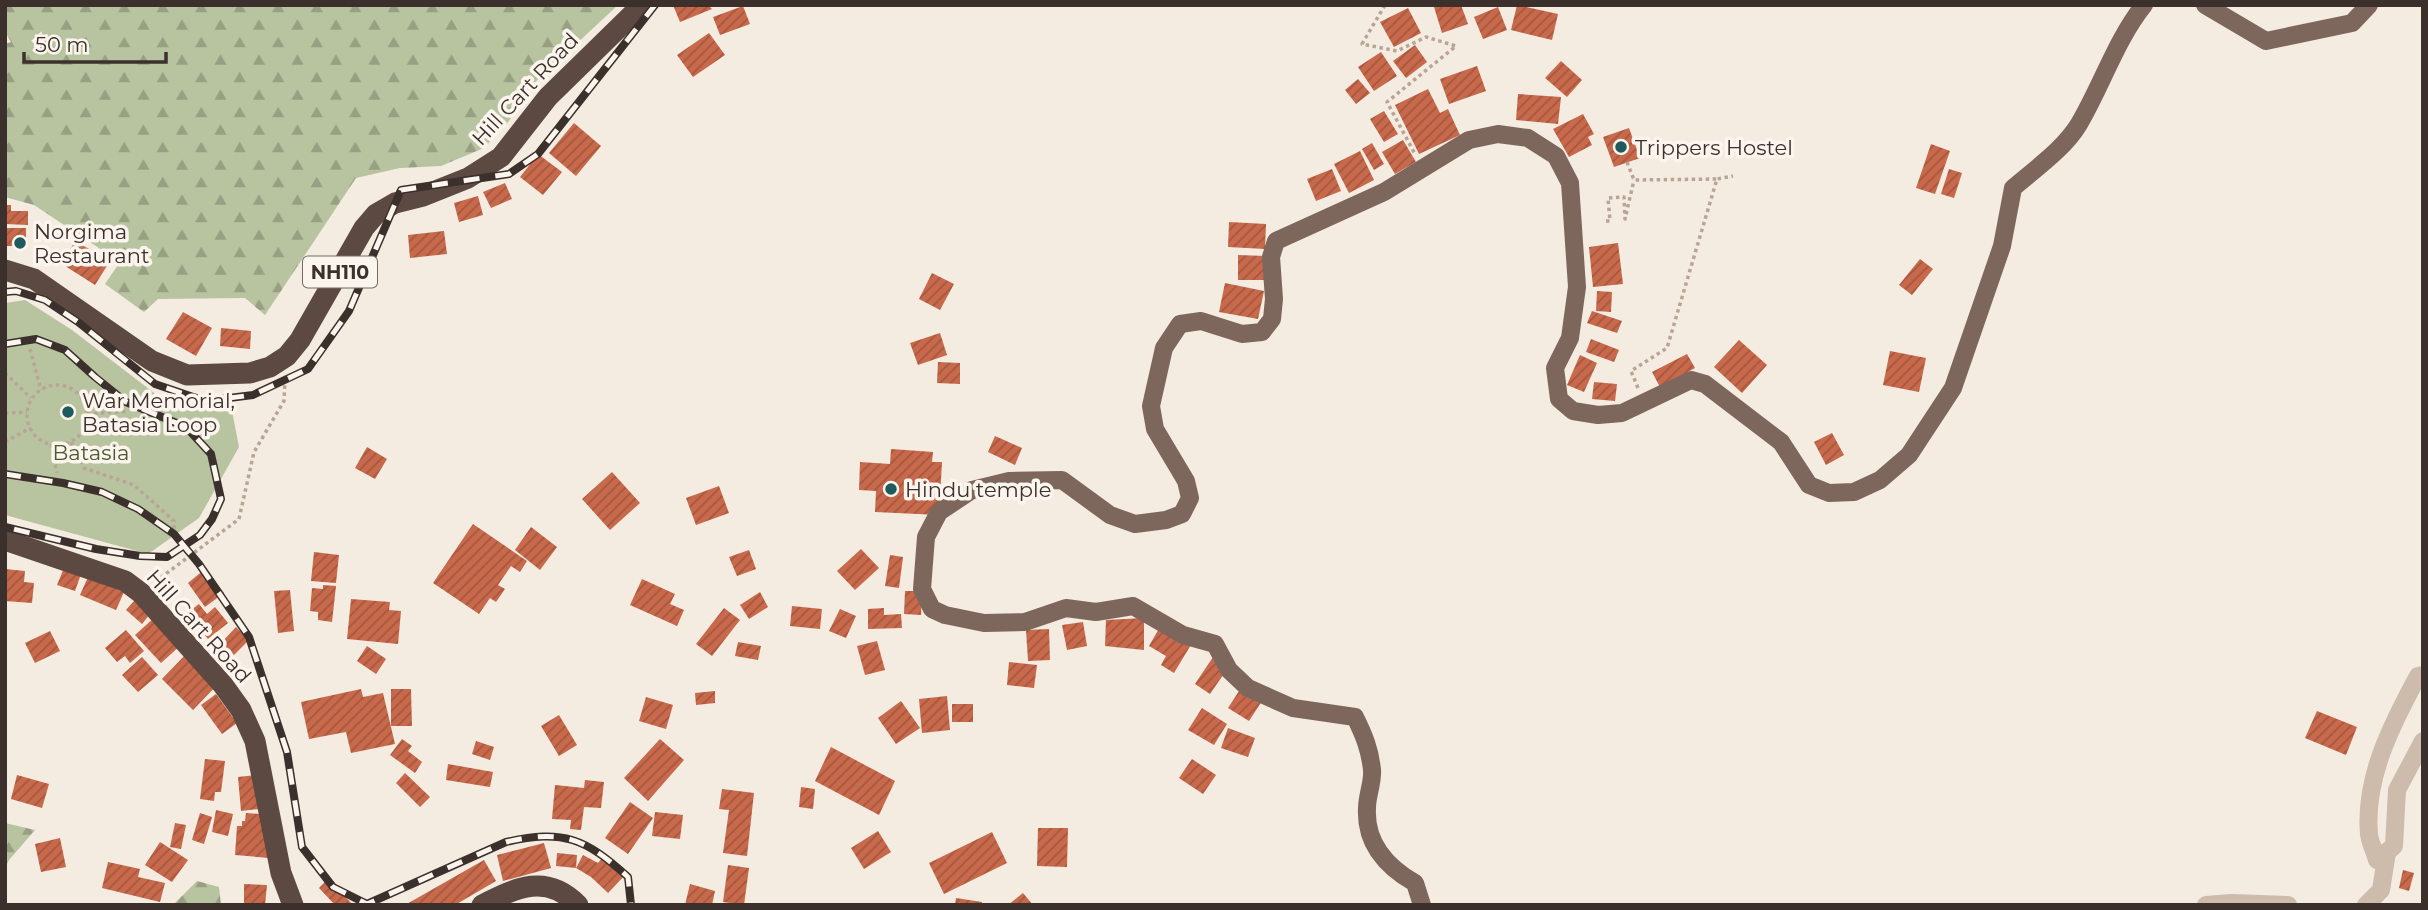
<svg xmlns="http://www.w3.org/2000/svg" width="2428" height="910" font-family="Montserrat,sans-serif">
	<defs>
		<pattern id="forest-firs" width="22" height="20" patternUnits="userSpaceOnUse" patternTransform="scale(1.75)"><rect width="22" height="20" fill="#b8c4a0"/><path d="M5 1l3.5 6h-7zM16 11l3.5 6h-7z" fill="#97a083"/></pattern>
		<pattern id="building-hatch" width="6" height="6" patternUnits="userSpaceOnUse" patternTransform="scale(1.75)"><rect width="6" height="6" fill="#c8694b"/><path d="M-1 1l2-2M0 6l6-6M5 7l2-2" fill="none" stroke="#a4573f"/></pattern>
	</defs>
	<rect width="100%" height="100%" fill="#f4ebe1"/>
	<g fill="url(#forest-firs)">
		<path d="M5 5H618L529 88 509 121 484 148 441 166 400 168 356 178 265 315 245 298 158 299 144 312 105 284 120 262 34 205 5 197V44L11 42 5 32Z"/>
		<path d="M5 823 35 830 9 860 5 868Z"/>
		<path d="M197 881 219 887 221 905H173Z"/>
	</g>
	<path fill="#b8c4a0" d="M25 300 72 330 162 399 232 411 239 447 199 518 148 554 5 515V303Z"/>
	<g fill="url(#building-hatch)">
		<path d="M673 5H708L712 9 680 22Z"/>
		<path d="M1438 5H1461L1468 24 1442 33 1434 7Z"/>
		<path d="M1517 5 1558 14 1552 40 1511 30Z"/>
		<path d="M743 6 750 24 720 35 713 17Z"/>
		<path d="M1498 7 1507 30 1483 39 1474 17Z"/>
		<path d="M1408 8 1421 33 1394 47 1380 22Z"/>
		<path d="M709 33 725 55 693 77 677 55Z"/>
		<path d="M1415 45 1427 62 1406 78 1393 61Z"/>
		<path d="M1381 52 1397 76 1374 91 1358 67Z"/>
		<path d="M1561 61 1582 80 1567 97 1545 78Z"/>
		<path d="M1477 66 1486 91 1449 104 1440 79Z"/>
		<path d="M1358 79 1370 93 1356 104 1345 90Z"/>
		<path d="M1428 89 1440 113 1448 109 1460 135 1419 154 1395 105Z"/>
		<path d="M1518 94 1561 97 1558 124 1516 120Z"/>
		<path d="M1384 111 1398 134 1384 142 1370 119Z"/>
		<path d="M1583 114 1594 134 1588 137 1592 145 1569 157 1553 129Z"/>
		<path d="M574 123 601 146 576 176 549 153Z"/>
		<path d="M1629 128 1640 158 1614 167 1603 137Z"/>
		<path d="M1403 140 1416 162 1395 174 1382 152Z"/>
		<path d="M1372 143 1384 164 1374 170 1362 149Z"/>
		<path d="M1931 144 1950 151 1935 194 1916 188Z"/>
		<path d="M1360 151 1374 180 1349 193 1334 164Z"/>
		<path d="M538 154 562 172 543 195 520 177Z"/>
		<path d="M1332 169 1341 191 1316 201 1307 179Z"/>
		<path d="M1949 169 1962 173 1954 198 1941 194Z"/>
		<path d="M505 183 512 199 491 208 483 192Z"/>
		<path d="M478 196 483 215 459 222 454 203Z"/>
		<path d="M5 205H11V211H28V225L5 224Z"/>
		<path d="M1229 222 1266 224 1265 249 1228 247Z"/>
		<rect x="5" y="228" width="21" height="18"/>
		<path d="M444 231 447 254 410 258 408 235Z"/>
		<path d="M75 241 110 261 95 285 62 264Z"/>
		<path d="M1618 243 1623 284 1593 287 1589 247Z"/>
		<path d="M1238 255 1266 256V280H1238Z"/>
		<path d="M1920 259 1933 269 1912 295 1899 285Z"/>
		<path d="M932 273 954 284 940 310 919 299Z"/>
		<path d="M1225 283 1264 291 1258 319 1219 312Z"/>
		<path d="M1597 291 1612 292 1611 312 1596 311Z"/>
		<path d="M1592 311 1622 321 1617 333 1587 323Z"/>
		<path d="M183 312 212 328 196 356 166 339Z"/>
		<path d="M221 328 251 331 250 349 220 346Z"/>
		<path d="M940 333 947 355 918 365 910 343Z"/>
		<path d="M1591 339 1619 350 1614 362 1586 352Z"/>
		<path d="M1739 340 1767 365 1742 393 1714 367Z"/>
		<path d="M1890 351 1926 358 1919 392 1883 385Z"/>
		<path d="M1687 354 1695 368 1660 387 1652 372Z"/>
		<path d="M1580 355 1597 363 1584 392 1567 385Z"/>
		<path d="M938 362 960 363V384L937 383Z"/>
		<path d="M1594 382 1617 384 1615 401 1592 399Z"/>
		<path d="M1832 433 1844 455 1826 465 1814 442Z"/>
		<path d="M995 436 1022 448 1015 465 988 452Z"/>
		<path d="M367 447 387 459 375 479 355 468Z"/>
		<path d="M891 449 933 452 932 462H942L939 515 875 512 876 491 859 490 860 462 890 464Z"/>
		<path d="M612 472 640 503 610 530 582 499Z"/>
		<path d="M719 486 729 513 696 525 686 498Z"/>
		<path d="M473 524 527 561 520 572 511 566 498 585 505 589 496 602 490 598 479 614 433 583Z"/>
		<path d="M531 527 557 547 540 570 515 550Z"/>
		<path d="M861 549 879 568 855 590 837 571Z"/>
		<path d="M749 550 756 569 737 576 729 557Z"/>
		<path d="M314 552 339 555 336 583 311 581Z"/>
		<path d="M890 555 903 557 899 588 885 586Z"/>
		<path d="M64 568 81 574 75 591 57 585Z"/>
		<path d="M5 569 25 571 24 582 34 583 32 603 5 601Z"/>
		<path d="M205 569 224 593 205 607 188 583Z"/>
		<path d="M88 577 124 592 116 610 80 595Z"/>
		<path d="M642 579 675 594 670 604 684 610 677 626 630 605Z"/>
		<path d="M323 585 336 586 332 622 318 620V612L310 611 312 588 323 589Z"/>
		<path d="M290 590 294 631 278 633 274 591Z"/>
		<path d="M905 591H922L921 615 904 614Z"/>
		<path d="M760 592 768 607 749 619 740 605Z"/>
		<path d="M351 599 390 602 389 610 401 611 398 644 347 639Z"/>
		<path d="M135 600 150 614 142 624 126 610Z"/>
		<path d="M199 604 207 614 215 607 228 623 208 639 187 613Z"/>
		<path d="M792 606 822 609 820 629 790 626Z"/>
		<path d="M724 608 740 620 712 656 696 644Z"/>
		<path d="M884 608V615L901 614 902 628 868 629V609Z"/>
		<path d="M840 609 856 616 846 638 829 631Z"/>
		<path d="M155 617 181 645 161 663 135 635Z"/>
		<path d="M1144 618V650L1105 646 1106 620Z"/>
		<path d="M1083 622 1087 646 1067 650 1062 625Z"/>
		<path d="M1161 625 1192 643 1174 673 1161 665 1166 656 1149 646Z"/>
		<path d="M236 627 249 640 234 655 221 643Z"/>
		<path d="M1049 629 1050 660 1028 661 1026 630Z"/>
		<path d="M126 630 144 651 130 663 125 656 117 662 105 648Z"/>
		<path d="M50 631 60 651 35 663 25 643Z"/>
		<path d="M877 641 885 670 865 675 857 646Z"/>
		<path d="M738 642 761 646 758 660 735 656Z"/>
		<path d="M367 646 386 659 376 674 357 661Z"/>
		<path d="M188 652 219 683 193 710 162 679Z"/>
		<path d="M1215 654 1230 665 1210 694 1195 684Z"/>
		<path d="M142 657 158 675 138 692 122 675Z"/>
		<path d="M1009 662 1037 665 1034 688 1007 685Z"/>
		<path d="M1241 688 1262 701 1249 721 1228 708Z"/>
		<path d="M361 689 363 697 383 693 395 744 351 753 346 732 309 739 301 702Z"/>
		<path d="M391 689H411L412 726H391Z"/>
		<path d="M715 691V703L696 705 695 693Z"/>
		<path d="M216 694 237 723 222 734 201 705Z"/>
		<path d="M947 696 950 730 922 733 919 699Z"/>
		<path d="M646 697 673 705 666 729 639 721Z"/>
		<path d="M901 701 920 728 896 744 878 718Z"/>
		<rect x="952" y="704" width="21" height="18"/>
		<path d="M1202 708 1227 724 1214 745 1188 730Z"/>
		<path d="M2317 711 2357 727 2346 755 2305 738Z"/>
		<path d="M559 715 577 745 559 756 541 726Z"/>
		<path d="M1228 728 1255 738 1248 757 1221 748Z"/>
		<path d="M402 739 412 746 408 751 422 762 415 773 390 755Z"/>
		<path d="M660 739 684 760 648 801 624 778Z"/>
		<path d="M476 741 494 747 490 760 472 754Z"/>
		<path d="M831 747 895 781 879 815 815 781Z"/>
		<path d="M205 759 225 761 221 792H215L214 801 200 799Z"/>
		<path d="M1192 759 1216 775 1203 794 1179 778Z"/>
		<path d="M448 764 493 772 490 787 446 780Z"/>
		<path d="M405 773 430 797 420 807 396 783Z"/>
		<path d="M265 774 268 808 241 811 238 777Z"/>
		<path d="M17 775 49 784 42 808 11 799Z"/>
		<path d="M585 780 604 782 601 808 584 807 581 830 570 829 571 820 552 819 555 785 584 788Z"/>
		<path d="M801 787 815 789 813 809 799 807Z"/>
		<path d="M722 789 754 793 747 856 723 853 729 810 719 809Z"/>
		<path d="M630 802 653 818 628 854 605 838Z"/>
		<path d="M216 810 233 814 228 836 212 832Z"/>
		<path d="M655 812 683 815 680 839 652 836Z"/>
		<path d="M200 813 212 817 204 844 192 840Z"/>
		<path d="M246 813 273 815 270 858 235 855 237 826H242V821H245Z"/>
		<path d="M175 823 186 825 181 849 170 847Z"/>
		<path d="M1038 828H1068L1067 867 1037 866Z"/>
		<path d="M878 831 891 852 864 869 851 848Z"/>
		<path d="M992 832 1007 863 944 894 929 863Z"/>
		<path d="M60 838 66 867 41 872 35 844Z"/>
		<path d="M160 842 188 860 172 882 145 865Z"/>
		<path d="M544 843 551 868 503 881 497 855Z"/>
		<path d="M557 853 577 855 576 868 583 855 598 863 604 856 625 875 608 893 591 877 576 868 556 866Z"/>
		<path d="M484 860 496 881 455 905H405Z"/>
		<path d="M108 862 140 869 138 877 165 883 160 902 102 888Z"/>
		<path d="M728 865 749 868 744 905 723 902Z"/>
		<path d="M2403 870 2414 873 2409 891 2399 888Z"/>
		<path d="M328 879 353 905H335L319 888Z"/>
		<path d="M244 884 267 885 265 905H244Z"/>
		<path d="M690 884 715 891 712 905H685Z"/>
		<path d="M1023 893 1033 905H1008Z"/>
		<path d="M956 898 982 902V905H955Z"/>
	</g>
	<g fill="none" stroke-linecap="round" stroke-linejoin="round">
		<g stroke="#b9a596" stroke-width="3.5" stroke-dasharray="3.5 3.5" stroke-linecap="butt">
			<path d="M1385 5 1362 44 1397 51 1426 37 1456 46 1387 102 1415 154"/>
			<path d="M1627 162 1634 180 1717 179"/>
			<path d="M1606 221H1610L1608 198 1624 197 1625 219 1634 180"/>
			<path d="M30 349 41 390"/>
			<path d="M5 373 31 398"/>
			<circle cx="57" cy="415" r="30"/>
			<path d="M1638 388 1631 371 1667 348 1717 179 1733 176"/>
			<path d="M5 413 27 412"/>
			<path d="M87 414 129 411"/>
			<path d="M5 442 30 428"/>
			<path d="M71 442 84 468 134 485 174 521V534"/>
			<path d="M51 444 57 473"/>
			<path d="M155 582 239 519 254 452 284 401 285 379"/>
		</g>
		<g stroke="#cdbbac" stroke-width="18">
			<path d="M2423 675 2418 676C2392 724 2364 778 2369 834 2370 843 2375 852 2377 860L2394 846 2397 790 2423 741"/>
			<path d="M2206 905 2231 903 2288 905"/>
			<path d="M2366 905 2381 890 2387 852"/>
		</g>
		<g stroke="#7d675c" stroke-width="18">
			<path d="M2205 5 2266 41 2352 23 2369 5"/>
			<path d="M1422 905 1415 883C1387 867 1365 843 1367 808 1367 795 1373 783 1372 770 1370 750 1364 735 1355 717L1293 708 1248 688 1229 670 1215 644 1183 635 1133 606 1096 612 1066 608 1025 622 984 623 945 615 932 609 922 589 926 537 939 512 972 490 1009 481 1062 480 1110 515 1135 524 1166 520 1182 514 1190 498 1186 481 1155 429 1151 406 1164 348 1180 324 1201 321 1242 334 1262 332 1272 319 1274 299 1271 257 1276 241 1384 192 1469 140 1498 134 1528 138 1556 156 1570 183 1577 287 1570 338 1555 368 1559 399 1573 411 1598 415 1622 413 1691 380 1705 384 1781 442 1809 485 1829 493 1854 492 1880 480 1909 455 1953 388 2002 246 2013 188C2035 169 2064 149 2079 124 2102 85 2116 40 2144 5"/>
		</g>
		<g stroke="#5c4a42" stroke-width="21">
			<path d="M5 270 34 279 152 361 187 375 250 373 270 367 287 356 300 340 364 228 376 214 395 203 423 196 468 178 501 157 548 97 642 5"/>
			<path d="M5 540 125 581 141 593 223 685 241 710 255 741 281 873 293 905"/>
			<path d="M482 905C517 887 547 873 578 905"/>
		</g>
		<defs>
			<g id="rail">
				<path d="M5 292 16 291 45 300 78 322 155 384 205 401 253 395 308 369 349 311 401 190 509 174 538 154 655 5"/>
				<path d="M5 344 36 339 65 350 95 377 126 402 186 427 211 454 221 499 212 519 200 535 167 557 140 556 96 549 5 527"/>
				<path d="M5 474 63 483 102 492 138 509 174 534 199 564 249 637 287 752 302 847 333 887 367 904 506 842C563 829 585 838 628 877L631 905"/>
			</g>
		</defs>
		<use href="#rail" stroke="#3b302b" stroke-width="8"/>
		<use href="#rail" stroke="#fbf5ee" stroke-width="5" stroke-dasharray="16" stroke-linecap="butt"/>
	</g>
	<g fill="#1f5a5e" stroke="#fbf5ee" stroke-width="2.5">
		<circle cx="1621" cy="147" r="7"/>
		<circle cx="20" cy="243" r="7"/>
		<circle cx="68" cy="412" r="7"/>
		<circle cx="891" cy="489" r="7"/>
	</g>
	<g text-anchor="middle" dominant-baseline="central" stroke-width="7" stroke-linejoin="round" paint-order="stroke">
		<rect fill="#fbf5ee" stroke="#756b66" stroke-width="2" x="303" y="256.5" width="74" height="31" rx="5"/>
		<g font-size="19" font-weight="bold" fill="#3b302b">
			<text x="340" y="272">NH110</text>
		</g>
		<g font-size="21" fill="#3b302b" stroke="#fbf5ee">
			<text transform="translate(525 89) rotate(-47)">Hill Cart Road</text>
			<text transform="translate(199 626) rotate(48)">Hill Cart Road</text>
		</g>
		<g font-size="21" fill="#3b302b" stroke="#fbf5ee" text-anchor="start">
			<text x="1635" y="147">Trippers Hostel</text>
			<text x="34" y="231">Norgima<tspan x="34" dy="24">Restaurant</tspan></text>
			<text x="82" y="400">War Memorial,<tspan x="82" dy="24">Batasia Loop</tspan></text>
			<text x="905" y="489">Hindu temple</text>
		</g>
		<g font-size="21" fill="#4a5a2e" stroke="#fbf5ee">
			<text x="91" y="452">Batasia</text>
		</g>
	</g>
	<rect width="2428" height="910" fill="none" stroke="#3b302b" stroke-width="14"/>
	<path d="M24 52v10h142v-10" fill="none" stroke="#3b302b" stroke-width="3.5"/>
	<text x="35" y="52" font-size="21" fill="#3b302b" stroke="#fbf5ee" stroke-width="5" paint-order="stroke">50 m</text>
</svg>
